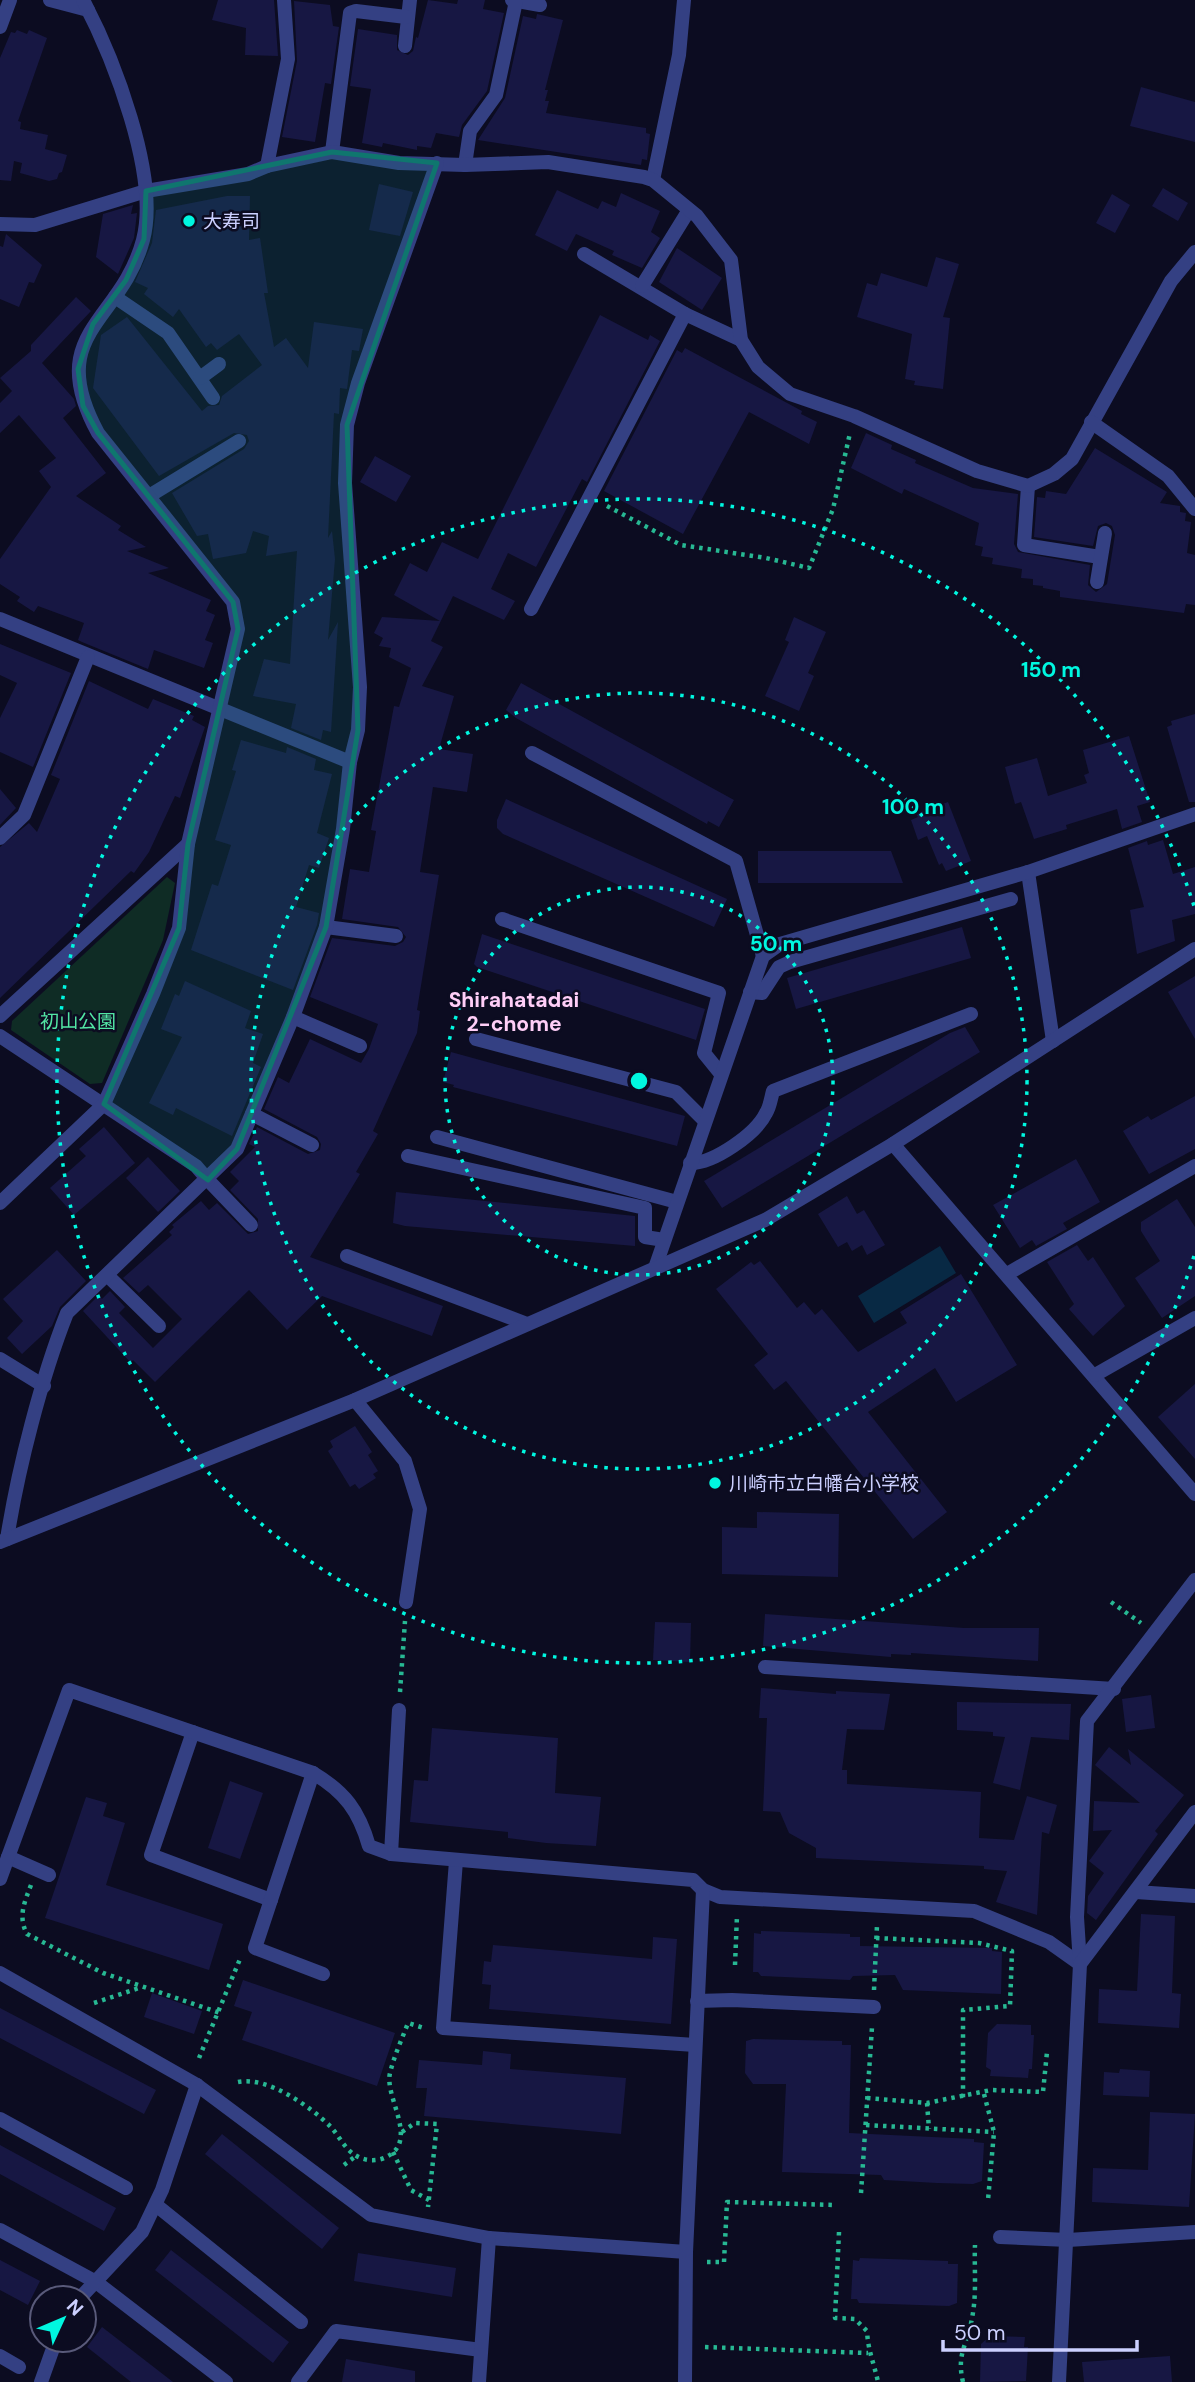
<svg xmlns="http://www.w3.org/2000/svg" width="1195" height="2382" font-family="'DM Sans','Noto Sans JP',sans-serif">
	<rect width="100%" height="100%" fill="#0c0c21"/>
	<path fill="#0f2c25" d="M167 877 175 883 163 940 102 1083 90 1084 11 1030 12 1021Z"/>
	<path fill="#082944" d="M940 1246 956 1273 874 1323 858 1296Z"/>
	<g fill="#171743">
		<path d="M218 0H274L278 56 245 55 246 28 212 20Z"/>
		<path d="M428 0 457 4 458 0H485L483 9 504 13 487 91 462 125 459 137 436 133 431 148 417 146V150L383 143 382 147 362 143 371 89 350 86 358 29 397 35V50L408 55 413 51 416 37 418 38Z"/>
		<path d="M294 1 330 5 333 26 339 27 331 84 325 83 315 142 282 137 297 61Z"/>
		<path d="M537 14 563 20 545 90H548L545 101H549L546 113 646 128V133L650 134 647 160 642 159 641 165 478 140 505 98 523 16 536 19Z"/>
		<path d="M17 30 27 34 29 30 47 38 18 121 21 122 20 129 48 135 45 149 67 155 62 172 59 173 57 179 49 181 20 173 22 163 14 161 11 181 0 180V58L11 32 15 33Z"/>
		<path d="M1141 87 1195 102V142L1130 126Z"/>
		<path d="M379 184 413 192 400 236 369 230Z"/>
		<path d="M1163 188 1188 203 1178 221 1152 206Z"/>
		<path d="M557 190 598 209 602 201 616 207 621 193 660 211 651 232 660 238 642 268 612 255 614 251 576 234 567 251 535 235Z"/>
		<path d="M1112 194 1130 205 1115 233 1096 223Z"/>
		<path d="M227 196H250L249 240 260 238 268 293H264L274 347 286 338 308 368 314 322 363 329 359 351 352 350 347 389 340 388 339 414 334 413 328 538 332 531 335 559 328 640 338 622 331 732 323 730 321 740 291 728 296 704 253 696 264 659 290 664 297 551 266 556 269 536 253 531 246 553 213 559 208 534 197 536 172 493 244 449 249 441 247 435 234 433 159 476 93 388 101 335 127 317 202 411 208 406 219 405 222 396 262 365 239 334 217 350 211 343 206 347 179 309 173 317 144 294 148 288 135 282 152 243 156 210Z"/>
		<path d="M133 205 131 214 137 213 134 238 118 274 96 257 103 214Z"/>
		<path d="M6 234 42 265 34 283 29 282 19 307 0 299V246L3 247Z"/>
		<path d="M677 248 722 278 702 310 659 282Z"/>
		<path d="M936 257 959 264 943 317 950 318 943 389 914 385 915 381 905 379 912 334 857 317 867 283 877 286 881 273 927 287Z"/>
		<path d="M76 297 91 311 42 363 74 399 76 406 63 418 106 473 76 496 121 526 118 530 146 547 127 551 169 568 148 573 211 600 206 611 215 615 205 640 213 643 204 668 154 650 148 669 82 642 78 640 84 623 38 606 34 612 17 601 20 597 0 584V559L51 487 39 471 56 458 19 415 0 433V403L12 391 0 378 31 351V345Z"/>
		<path d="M600 315 648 340 650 335 660 341 587 482 582 479 536 567 508 553 491 589 515 601 504 620 453 596 431 641 443 647 422 686 454 696 439 749 473 754 467 792 433 787 420 872 439 875 417 1010 420 1011 417 1033 373 1131 378 1134 356 1172 360 1174 310 1257 443 1306 432 1336 322 1296 287 1330 249 1290 155 1382 133 1360 131 1363 83 1311 99 1295 102 1299 110 1291 125 1307 119 1313 153 1348 182 1319 148 1285 139 1293 123 1278 172 1235 169 1232 174 1227 172 1225 201 1201 209 1210 217 1203 248 1234 258 1231V1219L230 1190 239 1181 230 1172 255 1147 249 1144 257 1127 308 1154 320 1150 321 1144 317 1137 264 1109 278 1077 289 1083 310 1039 361 1063 369 1049 378 1024 310 997 332 938 395 946 403 942 406 937 398 927 342 919 350 869 369 872 376 831 371 830 394 706 399 707 411 668 389 657 391 648 379 646 383 638 374 633 382 617 440 621 394 595 410 563 427 572 442 542 478 559Z"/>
		<path d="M685 348 802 411 801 414 817 422 809 444 749 412 683 534 604 491 677 350 682 353Z"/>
		<path d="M866 433 892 445 891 449 916 460 915 463 973 488 1018 494 1014 544 1018 552 1090 565 1088 585 1096 592 1107 584 1115 535 1112 526 1106 523 1098 526 1093 546 1034 537 1037 497 1045 498 1046 491 1066 494 1095 448 1167 492 1160 503 1180 506V512L1186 513 1185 521 1191 522 1187 553 1195 555V605L1186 604 1184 613 1060 597V591L1043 588V586L1033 585V579L1021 578 1022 569 992 564 993 558 981 556 983 547 975 545 979 523 904 489 902 494 851 468Z"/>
		<path d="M375 456 411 476 396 502 360 482Z"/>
		<path d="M794 617 826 632 808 673 814 676 799 711 765 696 789 642 785 640Z"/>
		<path d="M0 644 71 673 33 767 0 752V718L17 683 0 675Z"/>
		<path d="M89 681 148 709 153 699 194 716 192 720 205 727 180 798 175 796 149 852 134 873 131 871 0 998V847L29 823 37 832 60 779 51 775Z"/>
		<path d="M521 683 734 800 719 827 708 821 707 824 516 718 506 710Z"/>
		<path d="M1195 714V802H1189L1167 727 1172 725 1171 721Z"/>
		<path d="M1129 736 1150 802 1137 806 1142 822 1122 829 1117 809 1066 825 1067 829 1034 839 1021 802 1015 804 1005 767 1037 758 1048 796 1087 783 1084 775 1089 773 1083 750Z"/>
		<path d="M241 740 286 753 287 747 316 759 314 770 332 774 317 833 329 838 319 868 309 865 296 907 319 913 317 925 293 990 191 950 212 884 218 886 231 845 215 840 236 771 232 770Z"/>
		<path d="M0 789 16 808 0 825Z"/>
		<path d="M506 799 727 899 714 927 503 834 497 828V820Z"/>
		<path d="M948 802 971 861 946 871 942 863 939 865 927 836 918 840 911 820 918 817 916 814Z"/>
		<path d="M1163 840 1173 874 1195 867V914L1172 920 1175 941 1137 954 1130 910 1144 907 1128 848 1147 841 1148 845Z"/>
		<path d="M758 851H891L903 883H758Z"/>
		<path d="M962 927 971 958 796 1009 787 978Z"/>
		<path d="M482 934 705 1009 696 1040 477 967 474 964Z"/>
		<path d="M1195 976V1039L1168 992Z"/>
		<path d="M185 981 251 1011 245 1028 263 1034 253 1063 261 1067 232 1136 176 1108 173 1115 149 1103 182 1037 161 1029 175 994 179 996Z"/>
		<path d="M965 1027 980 1052 722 1208 704 1181 950 1033Z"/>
		<path d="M451 1052 685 1116 677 1146 453 1087 454 1085 443 1082Z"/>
		<path d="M1195 1096V1149L1149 1174 1123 1131 1148 1116 1151 1120Z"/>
		<path d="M104 1127 135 1163 74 1215 50 1188 86 1156 79 1149Z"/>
		<path d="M148 1157 180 1191 158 1212 126 1178Z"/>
		<path d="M1076 1159 1100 1202 1063 1223 1067 1229 1036 1246 1032 1240 1020 1248 993 1205Z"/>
		<path d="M396 1192 635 1216V1246L405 1226 393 1223Z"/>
		<path d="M847 1196 857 1214 864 1210 885 1245 867 1255 862 1245 852 1251 847 1242 838 1247 818 1214Z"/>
		<path d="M1177 1199 1195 1227V1296L1162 1318 1135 1278 1160 1261 1141 1231V1222Z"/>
		<path d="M1077 1245 1088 1261 1093 1257 1125 1306 1093 1336 1069 1309 1074 1304 1047 1262Z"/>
		<path d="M57 1250 86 1281 60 1307 52 1326 22 1354 7 1338 23 1321 3 1299Z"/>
		<path d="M760 1261 797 1308 804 1302 815 1315 822 1309 858 1352 907 1323 900 1312 961 1274 1017 1365 956 1402 935 1368 868 1412 947 1512 913 1539 786 1381 774 1390 754 1365 768 1354 716 1289 751 1262 754 1265Z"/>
		<path d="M1195 1384V1459L1158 1417Z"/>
		<path d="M355 1426 372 1452 368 1455 378 1471 373 1474 376 1478 359 1489 355 1484 350 1487 328 1451 333 1447 330 1441Z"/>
		<path d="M757 1512 839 1514 838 1577 722 1574V1527L757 1528Z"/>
		<path d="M765 1614 964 1628H1039L1038 1661 911 1653V1655L891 1654V1657L763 1646Z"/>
		<path d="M655 1622 691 1623 690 1662 653 1660Z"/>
		<path d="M761 1688 836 1694V1691L890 1694 884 1730 847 1729 842 1770H847V1784L981 1792 979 1838 1014 1840 1027 1796 1057 1805 1049 1834 1042 1832 1037 1915 996 1902 1007 1871 984 1869V1866L816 1858V1848L789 1833 780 1812 763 1811 767 1718H759Z"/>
		<path d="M1151 1695 1155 1728 1126 1732 1122 1699Z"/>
		<path d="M957 1702 1071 1704 1069 1740 1031 1737 1020 1790 993 1783 1005 1737 993 1736V1732L957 1730Z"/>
		<path d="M432 1728 558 1738 555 1793 601 1797 596 1846 546 1843 508 1838V1832L410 1822 414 1780 428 1781Z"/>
		<path d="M1109 1747 1131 1765 1128 1749 1184 1795 1155 1831 1158 1834 1096 1920 1087 1913 1088 1896 1104 1873 1089 1861 1112 1830 1093 1831 1094 1801 1140 1803 1095 1765Z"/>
		<path d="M230 1781 263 1793 240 1859 208 1848Z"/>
		<path d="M86 1797 107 1803 103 1816 125 1823 106 1885 223 1924 209 1970 45 1918Z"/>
		<path d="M1141 1914 1175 1916 1172 1993 1181 1994 1179 2028 1098 2023 1099 1989 1137 1991Z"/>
		<path d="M761 1931 850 1934V1937H860V1946L992 1948V1951L1002 1952 1001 1994 903 1990 895 1975 853 1976 850 1980 761 1976 758 1972H753L754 1933 761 1934Z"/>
		<path d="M653 1937 677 1939 671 2024 489 2009 491 1985 482 1984 484 1961 491 1962 493 1945 652 1959Z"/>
		<path d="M243 1980 395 2033 377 2086 242 2040 252 2012 234 2006Z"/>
		<path d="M152 1993 202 2011 194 2034 144 2017Z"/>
		<path d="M0 2008 156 2090 144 2114 0 2038Z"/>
		<path d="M997 2024 1031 2025V2035H1034L1032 2069H1029L1028 2078 990 2076 991 2070 986 2067 988 2033Z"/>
		<path d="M753 2039 842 2041V2045H851L849 2133 974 2139V2142L984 2143 982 2181 973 2184 937 2183 884 2180 881 2175 782 2172 786 2084H753L745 2073 746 2041Z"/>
		<path d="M483 2051 511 2054 510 2069 626 2078 621 2134 424 2116 427 2088H416L419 2060 482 2065Z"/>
		<path d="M1120 2069 1150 2071 1149 2097 1103 2095 1104 2072 1119 2073Z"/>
		<path d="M1150 2112 1195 2114 1189 2207 1092 2202 1093 2168 1148 2170Z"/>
		<path d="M222 2134 339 2228 322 2249 205 2154Z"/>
		<path d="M0 2145 116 2208 104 2231 0 2174Z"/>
		<path d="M171 2250 289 2342 273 2363 155 2270Z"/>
		<path d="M358 2253 456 2268 452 2297 354 2281Z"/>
		<path d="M860 2258 948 2261V2264H958L957 2303 949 2306 859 2303 857 2299H851L853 2260 859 2261Z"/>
		<path d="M0 2260 40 2281 28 2305 0 2290Z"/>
		<path d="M102 2327 173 2382H131L87 2347Z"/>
		<path d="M990 2336 1025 2337 1024 2347H1028L1026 2381 980 2382 981 2344Z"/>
		<path d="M1170 2356 1172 2382H1084L1082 2362Z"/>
		<path d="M346 2359 415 2371V2382H342Z"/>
	</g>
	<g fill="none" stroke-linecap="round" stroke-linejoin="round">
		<g stroke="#27b893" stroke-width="4.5" stroke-dasharray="3.5 5" stroke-linecap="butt">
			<path d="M607 506 681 545 766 558 809 568 833 509 850 433"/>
			<path d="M1111 1602 1141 1623"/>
			<path d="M400 1692 405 1621"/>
			<path d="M31 1885C24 1903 18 1917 27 1934L103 1973 220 2013"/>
			<path d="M876 1938 979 1943 1012 1951 1010 2006 963 2010V2098"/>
			<path d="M735 1965 737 1915"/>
			<path d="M874 1990 877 1925"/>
			<path d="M94 2003 142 1987"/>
			<path d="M199 2058 240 1959"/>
			<path d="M238 2082C267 2076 310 2106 331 2127 339 2136 345 2149 355 2155 364 2161 377 2162 386 2157 420 2141 384 2097 390 2073 394 2056 402 2039 408 2023L424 2028"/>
			<path d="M984 2094 994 2132 988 2200"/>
			<path d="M867 2098 927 2103 991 2090 1043 2092 1047 2052"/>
			<path d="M927 2103 929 2129"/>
			<path d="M866 2125 994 2132"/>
			<path d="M402 2132 415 2123 437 2124 428 2207"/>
			<path d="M393 2152 411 2190 429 2200"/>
			<path d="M344 2165 356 2156"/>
			<path d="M861 2193 872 2027"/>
			<path d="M839 2232 835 2318 855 2319 867 2331C868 2351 874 2363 878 2382"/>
			<path d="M707 2262H724L727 2202 835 2205"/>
			<path d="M705 2347 868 2353"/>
			<path d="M963 2382C956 2353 968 2344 972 2318 977 2294 974 2268 975 2245"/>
		</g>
		<g stroke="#344083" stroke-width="14">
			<path d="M50 0 88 10"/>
			<path d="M512 0 540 5"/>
			<path d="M0 27 10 0"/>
			<path d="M405 46 410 0"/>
			<path d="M332 152 350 13 356 11 406 17"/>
			<path d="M465 165 470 131 496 95 516 1"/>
			<path d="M267 166 288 59 284 0"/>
			<path d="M584 254 685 314 741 340"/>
			<path d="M642 286 689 210"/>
			<path d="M115 297 168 333 213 398"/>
			<path d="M200 378 219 364"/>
			<path d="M1028 486 1024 545 1100 557"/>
			<path d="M149 496 239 441"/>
			<path d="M1097 582 1105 533"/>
			<path d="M531 609 685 314"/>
			<path d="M532 753 736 861 763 956"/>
			<path d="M502 919 719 993 704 1053 721 1074"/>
			<path d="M326 927 396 936"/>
			<path d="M750 992 762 993 779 967 790 962 1011 899"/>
			<path d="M293 1017 360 1046"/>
			<path d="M476 1039 676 1092 704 1120"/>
			<path d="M252 1114 312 1145"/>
			<path d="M437 1137 677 1202"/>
			<path d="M408 1156 645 1208V1237L664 1240"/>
			<path d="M690 1163C713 1164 756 1134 766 1113 770 1107 771 1098 773 1091L971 1014"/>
			<path d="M208 1180 251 1225"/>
			<path d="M347 1256 527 1324"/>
			<path d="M108 1276 159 1326"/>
			<path d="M193 1732 151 1855 271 1900"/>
			<path d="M313 1773 255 1948 323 1974"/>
			<path d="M8 1857 49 1875"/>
			<path d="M456 1861 443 2028 695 2045"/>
			<path d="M697 2001 732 2000 874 2007"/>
			<path d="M0 2119 126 2188"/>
			<path d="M156 2205 301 2322"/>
			<path d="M0 2230 96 2282 226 2382"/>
			<path d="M1000 2237 1068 2240"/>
			<path d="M0 2356 19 2367"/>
			<path d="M298 2382 336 2331 481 2350"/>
		</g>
		<g stroke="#344083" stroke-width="14">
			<path d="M653 180 679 55 684 0"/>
			<path d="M0 224 35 225 146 191 248 174 267 166 332 152 399 163 465 165 548 162 644 177 653 180 697 216 731 260 741 340 758 367 790 394 854 416 977 471 1028 486 1054 474 1072 459 1171 281 1195 252"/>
			<path d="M1091 422 1168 476 1195 509"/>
			<path d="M0 619 350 762"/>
			<path d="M0 838 24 815 88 657"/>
			<path d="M1028 872 1053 1041"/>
			<path d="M0 1016 188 844"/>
			<path d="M0 1036 196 1166 208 1180"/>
			<path d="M893 1144 1195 1494"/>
			<path d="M0 1203 104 1104 153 994 179 928 188 844 238 629 233 602 98 433C43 332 121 323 143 240 160 176 113 57 83 0"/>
			<path d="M655 1268 763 956 780 944 1028 872 1195 814"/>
			<path d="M1007 1274 1195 1166"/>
			<path d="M0 1359 44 1386"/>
			<path d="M1095 1375 1195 1318"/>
			<path d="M355 1400 405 1461 420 1509 406 1602"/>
			<path d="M7 1539C18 1469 41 1379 67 1313L237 1149 293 1017 326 927 343 829 350 762 358 730 360 687 345 483 347 425 358 383 437 163"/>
			<path d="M765 1667 1114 1689"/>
			<path d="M391 1854 399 1710"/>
			<path d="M0 1879 69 1690 313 1773C345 1792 359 1811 369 1846L391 1854 693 1880 703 1890 720 1897 974 1911 1049 1942 1080 1964"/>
			<path d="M1136 1892 1195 1896"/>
			<path d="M1080 1964 1077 1917 1087 1721 1195 1580"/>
			<path d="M0 1973 197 2085 371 2215 489 2238 686 2252"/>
			<path d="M1068 2240 1195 2232"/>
			<path d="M80 2298 142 2232 162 2190 197 2085"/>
			<path d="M41 2382 56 2340"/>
			<path d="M479 2382 489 2238"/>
			<path d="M685 2382 686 2252 703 1890"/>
		</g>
		<g stroke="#344083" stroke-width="14">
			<path d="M0 1542 355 1400 765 1220 893 1144 1195 949"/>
			<path d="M1059 2382 1080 1964 1195 1812"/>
		</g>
	</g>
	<path fill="#0f766e" fill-opacity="0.2" stroke="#0f766e" stroke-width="5" stroke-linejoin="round" d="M332 152 437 163 347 425 358 730 326 927 237 1149 208 1180 104 1104 179 928 188 844 238 629 233 602 98 433 83 406 78 369 93 324 126 280 144 239 146 191Z"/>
	<g fill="none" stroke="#00f7e0" stroke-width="3.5" stroke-dasharray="3.5 7">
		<circle cx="639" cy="1081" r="194"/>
		<circle cx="639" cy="1081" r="388"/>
		<path d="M1194 1256A582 582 0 1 1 1194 906"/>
	</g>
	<g fill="#00f7e0" stroke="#0c0c21" stroke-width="2.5">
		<circle cx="189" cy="221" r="7"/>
		<circle cx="715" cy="1483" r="7"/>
	</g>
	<g text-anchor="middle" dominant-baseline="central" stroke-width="5" stroke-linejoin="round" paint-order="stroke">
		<g font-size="19" fill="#ccd0ff" stroke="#0c0c21" text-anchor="start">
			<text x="203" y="221">大寿司</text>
			<text x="729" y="1483">川崎市立白幡台小学校</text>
		</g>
		<g font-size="19" fill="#52e5a4" stroke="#0c0c21">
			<text x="78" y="1021">初山公園</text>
		</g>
		<g font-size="21" font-weight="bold" fill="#ffcef7" stroke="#0c0c21">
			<text x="514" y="1000">Shirahatadai<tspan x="514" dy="24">2-chome</tspan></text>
		</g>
	</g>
	<circle cx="639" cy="1081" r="10" fill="#00f7e0" stroke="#0c0c21" stroke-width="3.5"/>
	<g font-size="21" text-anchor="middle" font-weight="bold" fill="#00f7e0" stroke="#0c0c21" stroke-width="5" stroke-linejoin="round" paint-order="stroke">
		<text x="1051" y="677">150 m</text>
		<text x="913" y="814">100 m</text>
		<text x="776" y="951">50 m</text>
	</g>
	<g transform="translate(63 2319) rotate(46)"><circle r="33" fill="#0c0c21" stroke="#595a7a" stroke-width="2"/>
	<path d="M0-5L12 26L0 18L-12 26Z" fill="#00f7e0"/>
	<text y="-10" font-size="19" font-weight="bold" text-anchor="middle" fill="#ccd0ff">N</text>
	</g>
	<path d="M943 2340v10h194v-10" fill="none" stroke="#ccd0ff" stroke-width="3.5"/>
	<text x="954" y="2340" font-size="21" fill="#ccd0ff" stroke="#0c0c21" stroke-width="5" paint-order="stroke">50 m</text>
</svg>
